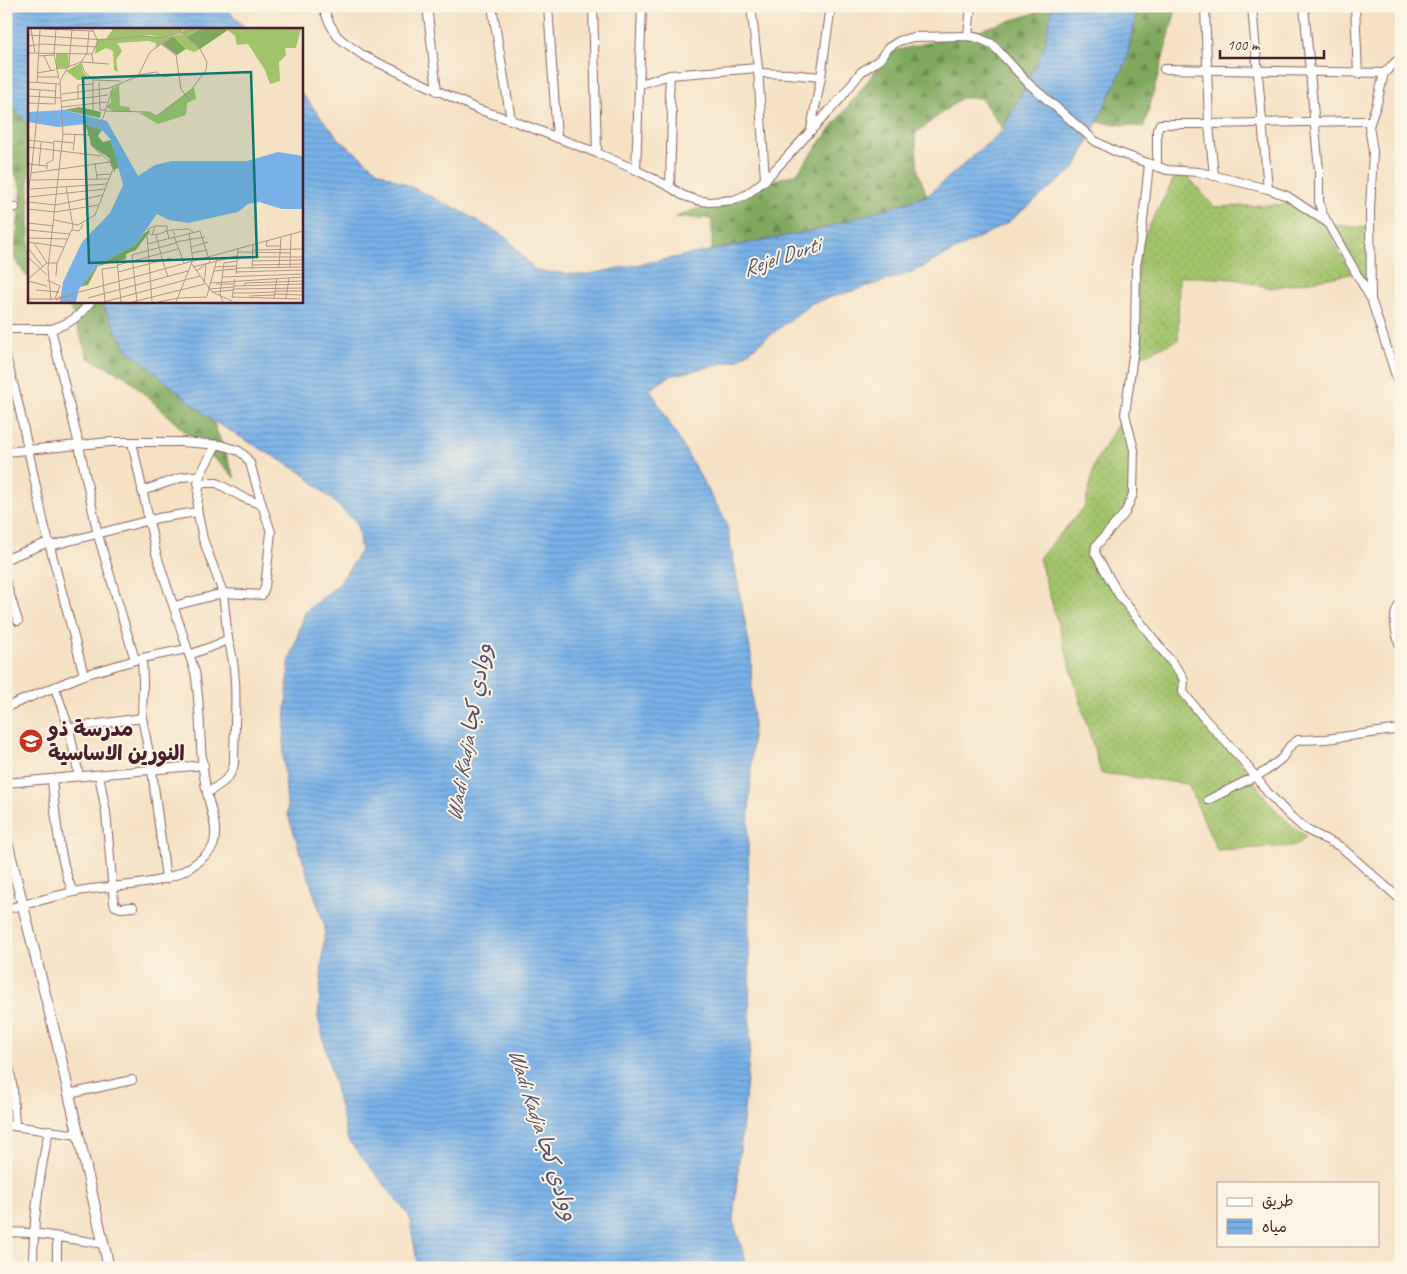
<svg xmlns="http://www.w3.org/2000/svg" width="1407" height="1274" font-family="Caveat,'Playpen Sans Arabic',sans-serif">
	<defs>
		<pattern id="grass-dots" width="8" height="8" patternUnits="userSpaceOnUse" patternTransform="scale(1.25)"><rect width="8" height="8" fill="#a1c36b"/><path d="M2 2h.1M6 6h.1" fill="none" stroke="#8ca75d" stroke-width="1.8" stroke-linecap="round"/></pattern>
		<pattern id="forest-firs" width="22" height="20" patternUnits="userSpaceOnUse" patternTransform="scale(1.25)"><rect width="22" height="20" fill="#80a95f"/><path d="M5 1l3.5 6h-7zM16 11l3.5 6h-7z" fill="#6b894f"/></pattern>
		<pattern id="water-rules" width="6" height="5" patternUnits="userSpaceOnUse" patternTransform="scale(1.25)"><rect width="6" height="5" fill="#78b1e8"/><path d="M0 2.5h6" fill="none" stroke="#648fbc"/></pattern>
	</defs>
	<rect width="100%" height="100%" fill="#fcf5e5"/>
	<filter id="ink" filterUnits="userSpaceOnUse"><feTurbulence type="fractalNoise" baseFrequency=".02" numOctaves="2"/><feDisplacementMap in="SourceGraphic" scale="10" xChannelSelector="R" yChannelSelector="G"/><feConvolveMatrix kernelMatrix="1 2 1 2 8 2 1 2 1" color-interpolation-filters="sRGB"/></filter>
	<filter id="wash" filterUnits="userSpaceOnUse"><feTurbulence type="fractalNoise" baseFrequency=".0096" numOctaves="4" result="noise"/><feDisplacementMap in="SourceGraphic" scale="20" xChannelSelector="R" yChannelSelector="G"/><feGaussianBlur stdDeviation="1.12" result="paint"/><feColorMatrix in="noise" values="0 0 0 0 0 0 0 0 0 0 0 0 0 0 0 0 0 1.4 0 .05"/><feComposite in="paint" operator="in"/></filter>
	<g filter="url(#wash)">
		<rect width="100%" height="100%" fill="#f5e1c4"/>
		<g fill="url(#grass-dots)" stroke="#76714b">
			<path d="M1395 6H1401V53L1397 56Z"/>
			<path d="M1180 167 1214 207 1294 204 1325 225 1351 274 1271 288 1235 279 1179 276 1178 340 1136 358 1138 271 1143 238Z"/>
			<path d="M1332 225 1369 228 1368 289Z"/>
			<path d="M1123 415C1130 445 1141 487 1122 513 1114 525 1104 535 1095 546L1096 558 1180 674 1182 692 1251 776C1263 798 1284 821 1306 836L1297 846 1217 850 1188 784 1101 773 1039 558 1085 506 1095 463Z"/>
		</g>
		<g fill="url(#forest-firs)" stroke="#656445">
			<path d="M1138 6H1177L1144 127 1097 122 1126 62Z"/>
			<path d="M1053 8 1044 48 1003 130 981 98H961L915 134 918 171 927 196 818 230 712 250V219L676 217 764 183 796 174 890 52 972 32Z"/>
			<path d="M6 95 29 127V277H27L14 258 22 188 6 156Z"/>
			<path d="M68 301H100L127 349 213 421 235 478 126 377 88 358Z"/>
		</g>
		<g fill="url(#water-rules)" stroke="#61688a">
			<path d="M6 6H224L246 29H29V127L6 95Z"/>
			<path d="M1053 6H1138L1126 62 1075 168 1007 223 911 273 812 303 738 360 670 376 650 389 726 521 751 654 753 727 748 832 750 1050 733 1221 748 1268H418L409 1215 348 1140 318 1017 325 927 288 815 283 756 289 663 305 612 339 584 361 551 357 523 304 474 213 421 127 349 100 301H301V93L340 140 378 171 459 210 507 238 536 271 584 275 818 230 927 196 1003 130 1044 48Z"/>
		</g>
	</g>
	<g filter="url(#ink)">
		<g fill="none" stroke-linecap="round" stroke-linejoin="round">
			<defs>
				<g id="minor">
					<path d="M322 6 330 24 337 36 344 42 364 56 477 109 511 120 597 153 636 170 670 187 682 195 696 200 709 202 723 201 734 200 746 195 765 180 786 158 840 99 861 72 879 60 888 48 899 41 913 37 968 36 978 38 992 44 1029 84 1095 141 1114 151 1167 170 1199 172 1268 189 1287 196 1328 223"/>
					<path d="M427 6 437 91"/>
					<path d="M492 6 511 120"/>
					<path d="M548 6 557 138"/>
					<path d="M593 6 597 153"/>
					<path d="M751 6 758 68 765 180"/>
					<path d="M1205 6 1209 125 1214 176"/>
					<path d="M1252 6 1268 189"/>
					<path d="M1304 6 1319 171V202L1322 213 1371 299 1401 391"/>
					<path d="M1355 6 1358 74"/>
					<path d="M968 36 971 6"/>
					<path d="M1164 69 1384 73"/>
					<path d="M758 73 788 74 821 77"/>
					<path d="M670 75 669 96 672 113 670 187"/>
					<path d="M640 84 670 75 758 68"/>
					<path d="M811 129 821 77 831 6"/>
					<path d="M1149 164 1141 239 1136 265 1135 341 1125 414 1134 450 1133 494 1125 513 1096 546 1095 553 1119 595 1181 674 1184 681 1183 692 1203 717 1244 762 1268 793 1289 815 1305 829 1341 847 1401 900"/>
					<path d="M1157 167V130L1160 124C1230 125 1300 121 1370 121"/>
					<path d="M636 170 642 6"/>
					<path d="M6 209 15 207"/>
					<path d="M1371 297 1370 210 1373 151 1369 126 1377 103 1384 73 1401 57"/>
					<path d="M6 329H51L79 445 98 535 135 660"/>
					<path d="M51 329C71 323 78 318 91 301"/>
					<path d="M6 357 18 402 44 524 84 675"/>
					<path d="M6 452 110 442H182L221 445 239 451 245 456 250 463 262 505"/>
					<path d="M198 483H217L242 497 262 505 271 532 265 587 262 595 223 593 203 539 197 509 200 475 216 445"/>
					<path d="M142 491 183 477 200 475"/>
					<path d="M50 546 158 518 197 512"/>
					<path d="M6 559 49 542"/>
					<path d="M6 583 18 621"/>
					<path d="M1401 602C1389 618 1397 633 1401 650"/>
					<path d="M174 606 223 593 228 639 216 645 189 655"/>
					<path d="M142 658 143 682 142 718 151 763 166 879"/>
					<path d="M55 688 69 728 79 776"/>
					<path d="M6 707 84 675 142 658 187 649"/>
					<path d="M69 728 142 718"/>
					<path d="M99 775 106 812 114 903 115 906 121 908 133 907"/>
					<path d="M52 779C55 813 59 861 73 892"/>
					<path d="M6 783 204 765"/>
					<path d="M207 793C219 785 232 779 234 763 234 722 240 678 228 639"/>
					<path d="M1208 800 1266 771 1282 758 1290 746 1298 740 1326 739 1401 729"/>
					<path d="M6 909C29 904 51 897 73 892 115 883 166 890 200 860 205 856 211 851 213 846 219 830 211 812 208 797 198 757 202 713 195 672L156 553 132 442"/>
					<path d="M6 1048 13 1090 15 1126"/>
					<path d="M69 1094 132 1080"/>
					<path d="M6 1125 78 1135"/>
					<path d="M6 1232 33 1233 104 1244"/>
					<path d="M57 1237V1268"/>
					<path d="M33 1268C33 1221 39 1176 49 1130"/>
				</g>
				<path id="major" d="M6 838 58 1046 109 1268"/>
			</defs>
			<use href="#minor" stroke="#866361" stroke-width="10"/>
			<use href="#major" stroke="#866361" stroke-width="12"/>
			<use href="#minor" stroke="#fff" stroke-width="8"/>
			<use href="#major" stroke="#fff" stroke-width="10"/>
		</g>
	</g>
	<defs>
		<symbol id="school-disc" viewBox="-11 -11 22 22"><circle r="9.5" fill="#c8321e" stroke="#fcf5e5"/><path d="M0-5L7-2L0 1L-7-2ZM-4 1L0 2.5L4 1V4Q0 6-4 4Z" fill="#fff"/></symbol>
	</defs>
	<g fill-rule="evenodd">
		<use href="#school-disc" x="17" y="727" width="28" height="28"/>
	</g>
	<g text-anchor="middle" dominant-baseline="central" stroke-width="4" stroke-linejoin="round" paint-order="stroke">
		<g font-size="21" font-weight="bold" fill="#4a1f2b" stroke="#fcf5e5" text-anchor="start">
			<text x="48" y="729">مدرسة ذو<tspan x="48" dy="24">النورين الاساسية</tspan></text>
		</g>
		<g font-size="22" font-style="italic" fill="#5a526d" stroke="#fcf5e5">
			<text transform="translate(781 257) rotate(-19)">Rejel Durti</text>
			<text transform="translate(469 732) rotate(-80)">Wadi Kadja ووادي كجا</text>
			<text transform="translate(543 1135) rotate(72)">Wadi Kadja ووادي كجا</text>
		</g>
	</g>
	<g transform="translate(28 28)">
		<rect width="275" height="275" fill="#f5e1c4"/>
		<path d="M155 1H172L159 9 172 21 166 24 158 21 145 8 155 6ZM198 1H273L268 20H257L258 27 251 34 252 53 242 56 237 42 220 16 209 17 207 8ZM113 8 143 9 128 19V15L120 13 89 15 94 23 88 32 90 44 86 42 85 23 78 20 67 26 69 11ZM53 35 55 44 62 51 50 52 38 43ZM91 56 92 78 101 79 103 84H87L78 79 83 74 82 64ZM166 59 168 71 159 75 158 87 130 96 111 85 121 84 128 88Z" fill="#a1c36b"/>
		<path d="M172 1H198L200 2 172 21 159 9ZM145 8 158 21 149 27 134 16ZM51 79 73 84 72 90 36 82ZM57 96 74 102 70 108 75 114 83 112 91 140 87 141V145L81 130 64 118ZM123 202 108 222 98 226V231L70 238 60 257 52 259 70 237 107 217 116 205Z" fill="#80a95f"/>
		<path d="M85 1H155L154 4 133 10 124 7 78 11Z" fill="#a1c36b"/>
		<path d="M28 26H40L41 38 37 41H28Z" fill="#a1c36b"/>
		<path d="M36 82 79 93 110 148 127 137 144 133H219L250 124 275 128V181H254L231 174 220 176 210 184 160 195 141 192 129 186 107 217 70 237 51 261 48 274H32L35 254 54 214 82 185 95 157 83 112 74 102 57 96 30 99 0 94V84Z" fill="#78b1e8"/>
		<path fill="none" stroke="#b19387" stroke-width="1" d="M3 1 7 24M17 1 66 3M28 1 26 26 31 51M64 1 70 13 64 26 65 35M0 7 77 12 114 8 133 10 169 1M133 16 148 27 153 61 161 72M0 18 15 16 69 19M0 25 64 26M10 28 26 27M16 28 23 43M53 34 56 43 65 52 93 53M53 34 59 25 61 3M40 39 53 34 81 36M9 45 27 42M110 47 128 44 136 49 151 46M9 49H30M65 52V82M0 54 32 56M71 54 72 82H78M9 55 12 1M0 61 27 63M34 66 82 60 110 48 122 24 144 8M0 68 33 70M50 71V57L65 56M34 73 80 67M0 75 27 76 28 56M34 79 79 74M78 83 121 84 129 88 163 62 178 42 179 34 172 21 150 1M35 106 61 107M0 112 25 115M0 119 73 128M45 123 47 107M67 135 69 151M0 136 19 138M11 138 13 115M19 141V135L25 132 26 113 46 115M3 145 12 62M68 147 83 146M3 152 81 151M2 161 79 156M0 165 3 145 82 134M1 169 77 161M0 174 28 177 75 167M0 181 27 184 71 177M26 192 50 197 67 187 85 141 82 134 63 117 62 108 75 90 85 59M0 195 26 198M0 202 42 206M44 202 51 203 55 196M144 202 161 201 165 204M119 205 124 207 131 206 139 203V198H127L124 207M161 205 165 233M128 207 133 226M146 208 156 235M0 210 40 211M141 210 139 203 144 202 147 207M239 212 238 218H253M0 214 36 219M147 214 177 209M6 215 19 235M119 216 172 203 182 234 168 243M163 219 180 214M0 220 15 239M224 222 275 221M210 224 263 225M164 225 179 222M133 227 140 249M0 229 19 247M224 229H275M89 232 93 274M224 233 275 232M163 235 184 264 204 273M90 237 150 221M224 237 275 236M165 239 209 228M187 239 208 238M251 239 253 210M262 239 263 206M208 240 275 239M224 241 225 216M186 243 208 241M90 244 143 230M208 244 275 242M208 246 210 221M28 248 29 235 45 199 38 158M194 249 275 246M0 251 19 235H29M19 252 32 258 27 270M0 253 19 258M176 255 178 238M182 255 275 249M188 256H206M206 258 275 256M216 258 217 255 275 253M182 261 205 259M206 261 275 260M8 262 31 264M247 263H274M184 264 205 262M205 265H221M221 265 247 264M247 266 275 267M179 268 189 231M221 268 247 267M204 269 272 271M60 270 160 243M150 270 179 269M204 270 207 251M258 270 261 250M0 271H26L275 203M246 271 249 250M23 272 20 240 35 106 32 53 41 37 44 1M28 272 44 267M76 274 172 248M77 274 74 241 90 239M104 274 177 256M109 274 104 227 148 215M124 274 119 206 120 201 127 198M130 274 150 270M148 274 164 234M195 274 192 266 196 235 209 233"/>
		<path fill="#0f766e" fill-opacity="0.15" stroke="#0f766e" stroke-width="2.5" d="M223 44 229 229 61 235 55 50Z"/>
		<rect width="275" height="275" fill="none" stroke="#4a1f2b" stroke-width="2.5"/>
	</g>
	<rect width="1407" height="1274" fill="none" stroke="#fcf5e5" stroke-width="25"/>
	<rect x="1217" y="1182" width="162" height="65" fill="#fcf5e5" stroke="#b59f9b"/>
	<rect x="1227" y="1198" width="25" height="8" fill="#ffffff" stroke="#b59f9b"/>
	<text x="1262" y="1206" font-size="15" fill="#4a1f2b">طريق</text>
	<rect x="1227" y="1219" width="25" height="15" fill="url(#water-rules)" stroke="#b59f9b"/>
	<text x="1262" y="1232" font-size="15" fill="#4a1f2b">مياه</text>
	<path d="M1220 50v8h104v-8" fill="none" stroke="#4a1f2b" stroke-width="2.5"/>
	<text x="1227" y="50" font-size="15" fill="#4a1f2b" stroke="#fcf5e5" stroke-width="4" paint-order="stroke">100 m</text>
</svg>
